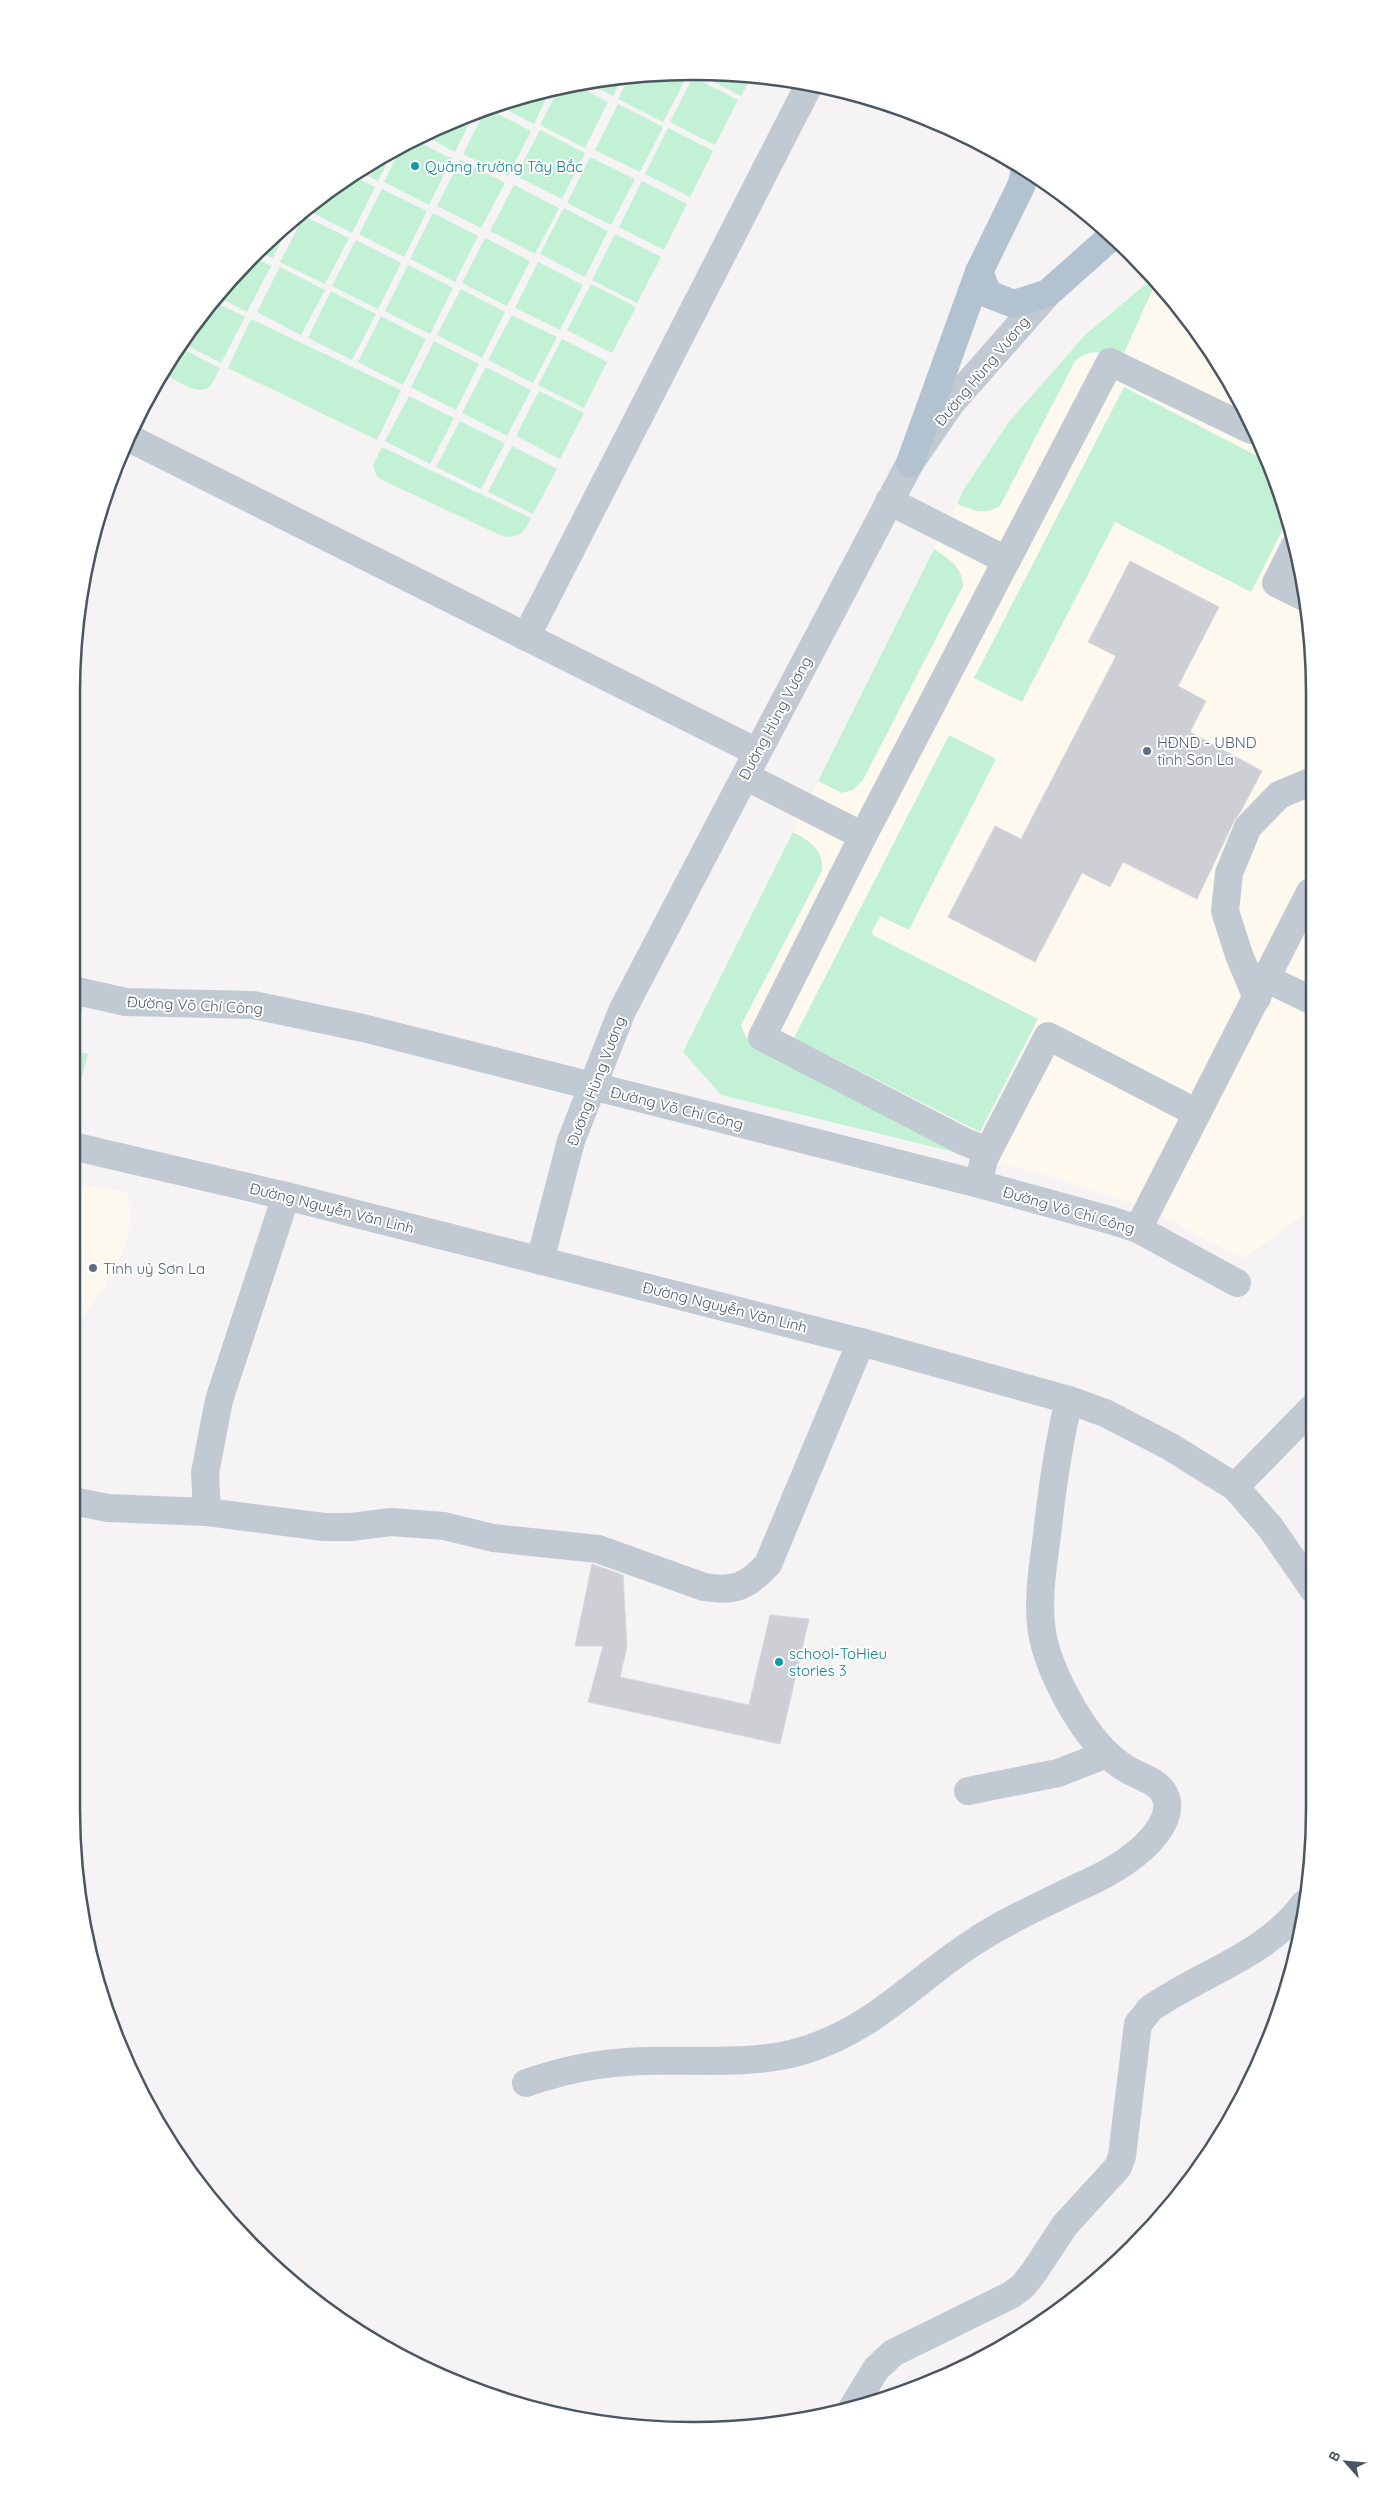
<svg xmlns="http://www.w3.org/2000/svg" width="1386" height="2502" font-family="Quicksand,sans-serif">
	<rect width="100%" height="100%" fill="#f5f3f3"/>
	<g fill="#fdf9ef">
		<path d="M1151 280 1210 347 1282 493 1309 612 1311 1209 1243 1259 1148 1209 1045 1175 721 1095 683 1052 964 489 1008 423 1086 334Z"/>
		<path d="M72 1183 128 1192 131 1221 124 1249 105 1287 72 1333Z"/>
	</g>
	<g fill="#c3f1d5">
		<path d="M652 73 681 74 687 76 663 122 618 99 630 76Z"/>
		<path d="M699 74 752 76 741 96Z"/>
		<path d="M693 77 738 100 715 145 670 122Z"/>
		<path d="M622 78 613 96 588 83Z"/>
		<path d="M576 85 608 102 585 148 540 125 559 88Z"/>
		<path d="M551 89 534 124 498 105 532 93Z"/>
		<path d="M618 104 663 127 640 172 595 150Z"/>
		<path d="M488 109 531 131 508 176 463 154 485 110Z"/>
		<path d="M474 114 455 152 421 134Z"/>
		<path d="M668 128 713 151 690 197 645 174Z"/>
		<path d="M540 130 585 153 562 199 516 176Z"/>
		<path d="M413 139 452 159 429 205 384 182 402 145Z"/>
		<path d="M393 151 378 181 360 172Z"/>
		<path d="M590 157 635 179 611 225 567 203Z"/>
		<path d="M460 160 505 183 481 228 437 206Z"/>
		<path d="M353 176 375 187 352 233 307 210 314 200Z"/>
		<path d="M642 181 687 204 664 250 619 227Z"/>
		<path d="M514 185 559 208 535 254 490 231Z"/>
		<path d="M382 189 427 211 404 257 359 234Z"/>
		<path d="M564 208 608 231 585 277 540 254Z"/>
		<path d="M433 213 478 236 455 282 410 259Z"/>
		<path d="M304 216 349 238 325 284 280 262Z"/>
		<path d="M291 221 273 258 259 252Z"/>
		<path d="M615 234 661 257 637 303 592 280Z"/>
		<path d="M485 238 530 261 507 306 462 283Z"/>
		<path d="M356 240 401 263 378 309 332 286Z"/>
		<path d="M253 257 271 266 247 312 216 296 225 283Z"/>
		<path d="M538 262 583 285 560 330 515 308Z"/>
		<path d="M408 265 453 288 430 334 385 311Z"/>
		<path d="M280 267 325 290 301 335 257 312Z"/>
		<path d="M1151 280 1155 284 1121 360C1102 352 1093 347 1075 361L1000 506C984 516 973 510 957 504L964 489 1008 423 1086 334Z"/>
		<path d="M591 284 636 307 612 353 567 330Z"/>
		<path d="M461 289 505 312 482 358 437 335Z"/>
		<path d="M331 291 376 314 352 360 308 338Z"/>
		<path d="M213 301 245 317 221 363 182 343Z"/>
		<path d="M512 315 557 337 533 383 488 360Z"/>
		<path d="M381 316 426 339 403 385 358 362Z"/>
		<path d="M251 319 401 390 377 440 228 368Z"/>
		<path d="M562 339 607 362 584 408 538 385Z"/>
		<path d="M434 341 479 364 456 410 411 387Z"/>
		<path d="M179 347 220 368C217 373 214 382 210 386 198 398 173 378 162 372Z"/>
		<path d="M486 367 531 390 507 436 462 413Z"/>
		<path d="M1124 387 1265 460 1282 493 1288 519 1251 592 1115 522 1022 702 974 678Z"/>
		<path d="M539 391 584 413 560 459 516 436Z"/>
		<path d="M409 396 454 418 430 464 385 441Z"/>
		<path d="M460 421 505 443 481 489 436 467Z"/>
		<path d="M512 446 557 469 533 514 488 492Z"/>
		<path d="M382 447 531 518C524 533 519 539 502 536L382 480 376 475 373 465Z"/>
		<path d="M934 549C950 560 962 566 963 586L863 780 853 790 842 793 818 781Z"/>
		<path d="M949 735 996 759 909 930 880 916 871 934 1038 1019 980 1132 794 1038Z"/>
		<path d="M793 832C810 841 824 850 822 871L741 1025 746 1037 963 1147 966 1155 721 1095 683 1052Z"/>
		<path d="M72 1003 83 1006 74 1050 88 1054 72 1114Z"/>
	</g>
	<g fill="#cdcfd5" stroke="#d7d9de">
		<path d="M1130 561 1219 607 1178 686 1206 701 1190 732 1262 771 1241 811 1234 821 1197 899 1123 862 1110 887 1082 873 1035 962 948 917 995 826 1021 839 1116 656 1088 642Z"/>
		<path d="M592 1564 623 1575 627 1647 620 1677 749 1705 770 1615 809 1619 780 1744 588 1702 603 1646H575Z"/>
	</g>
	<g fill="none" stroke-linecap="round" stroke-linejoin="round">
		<g stroke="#c1cad2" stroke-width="28">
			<path d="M131 439 757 752"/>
			<path d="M889 501 1006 560"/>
			<path d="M1294 547 1276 583 1306 598"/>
			<path d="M526 637 809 85"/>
			<path d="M745 776 863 836"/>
			<path d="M1267 979 1311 1000"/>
			<path d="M72 990 126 1002 253 1005 363 1028 979 1184 1110 1220 1138 1229 1237 1283"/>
			<path d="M1257 998 1239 955 1225 911 1229 873 1248 827 1279 795 1310 782"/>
			<path d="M72 1146 286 1196 861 1342 1069 1400 1105 1413 1169 1446 1235 1487 1270 1527 1313 1589"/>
			<path d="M988 1151 965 1142 762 1037 863 836 1110 362 1251 430"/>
			<path d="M982 1168 984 1159 1048 1036 1197 1113"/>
			<path d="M1138 1229 1310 892"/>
			<path d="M540 1261 571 1141 622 1011 745 776 910 463 951 403 1048 293"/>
			<path d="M1235 1487 1312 1408"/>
			<path d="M72 1501 108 1508 207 1512 324 1527H351L391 1522 444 1526 493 1538 598 1549 704 1587C734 1592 747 1587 768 1564L861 1342"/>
			<path d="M207 1512 205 1473 219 1400 286 1196"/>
			<path d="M968 1791 1058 1773 1107 1754"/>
			<path d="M526 2083C567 2069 599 2063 642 2061 695 2059 751 2066 802 2051 876 2029 915 1979 977 1940 1007 1920 1040 1906 1072 1890 1092 1881 1112 1872 1129 1859 1146 1847 1170 1824 1167 1802 1164 1784 1146 1779 1132 1772 1122 1767 1112 1759 1104 1751 1077 1723 1044 1663 1041 1624 1038 1595 1043 1565 1047 1535 1052 1489 1058 1445 1069 1400"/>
			<path d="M851 2410 876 2369 893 2353 1011 2295 1023 2286 1034 2272 1065 2225 1118 2167 1122 2156 1138 2024 1150 2009C1201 1973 1266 1956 1304 1904"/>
		</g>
		<g stroke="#b3c2d1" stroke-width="28">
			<path d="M979 272 988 294 1014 304 1048 293 1112 236"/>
			<path d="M910 463 979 272 1022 184 1025 169"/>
		</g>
	</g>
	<g fill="#0f9aa8" stroke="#fff" stroke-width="2">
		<circle cx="415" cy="166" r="5"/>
		<circle cx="779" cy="1662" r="5"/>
	</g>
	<g fill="#5c6f8a" stroke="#fff" stroke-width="2">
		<circle cx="1147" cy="751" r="5"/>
		<circle cx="93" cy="1268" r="5"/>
	</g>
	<g text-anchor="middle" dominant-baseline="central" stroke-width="4" stroke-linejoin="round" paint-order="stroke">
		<g font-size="15" fill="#0d838f" stroke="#fff" text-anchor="start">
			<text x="425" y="166">Quảng trường Tây Bắc</text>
			<text x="789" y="1653">school-ToHieu<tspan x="789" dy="17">stories 3</tspan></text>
		</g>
		<g font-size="15" fill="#4a5661" stroke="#fff">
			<text transform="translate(982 371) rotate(-50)">Đường Hùng Vương</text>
			<text transform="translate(775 718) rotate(-62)">Đường Hùng Vương</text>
			<text transform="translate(195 1005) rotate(3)">Đường Võ Chí Công</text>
			<text transform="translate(596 1081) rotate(-69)">Đường Hùng Vương</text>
			<text transform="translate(677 1108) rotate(14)">Đường Võ Chí Công</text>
			<text transform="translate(332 1208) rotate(14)">Đường Nguyễn Văn Linh</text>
			<text transform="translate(1069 1210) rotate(16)">Đường Võ Chí Công</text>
			<text transform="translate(725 1307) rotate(14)">Đường Nguyễn Văn Linh</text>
		</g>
		<g font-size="15" fill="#4e5e75" stroke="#fff" text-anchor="start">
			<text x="1157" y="742">HĐND - UBND<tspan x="1157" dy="17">tỉnh Sơn La</tspan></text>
			<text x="103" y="1268">Tỉnh uỷ Sơn La</text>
		</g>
	</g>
	<path d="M0 0H1386V2502H0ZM693 80H693A613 613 0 0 1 1306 693V1809A613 613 0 0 1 693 2422H693A613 613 0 0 1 80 1809V693A613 613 0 0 1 693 80Z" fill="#fff" fill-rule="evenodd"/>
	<path fill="none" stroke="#4a5661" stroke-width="2.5" d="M693 80H693A613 613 0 0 1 1306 693V1809A613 613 0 0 1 693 2422H693A613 613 0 0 1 80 1809V693A613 613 0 0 1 693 80Z"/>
	<g transform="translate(1346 2462) rotate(297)" stroke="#ffffff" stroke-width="4" paint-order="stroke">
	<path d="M0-4L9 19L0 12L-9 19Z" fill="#4a5661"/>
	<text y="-8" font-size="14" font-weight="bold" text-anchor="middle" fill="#4a5661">B</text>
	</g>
</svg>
